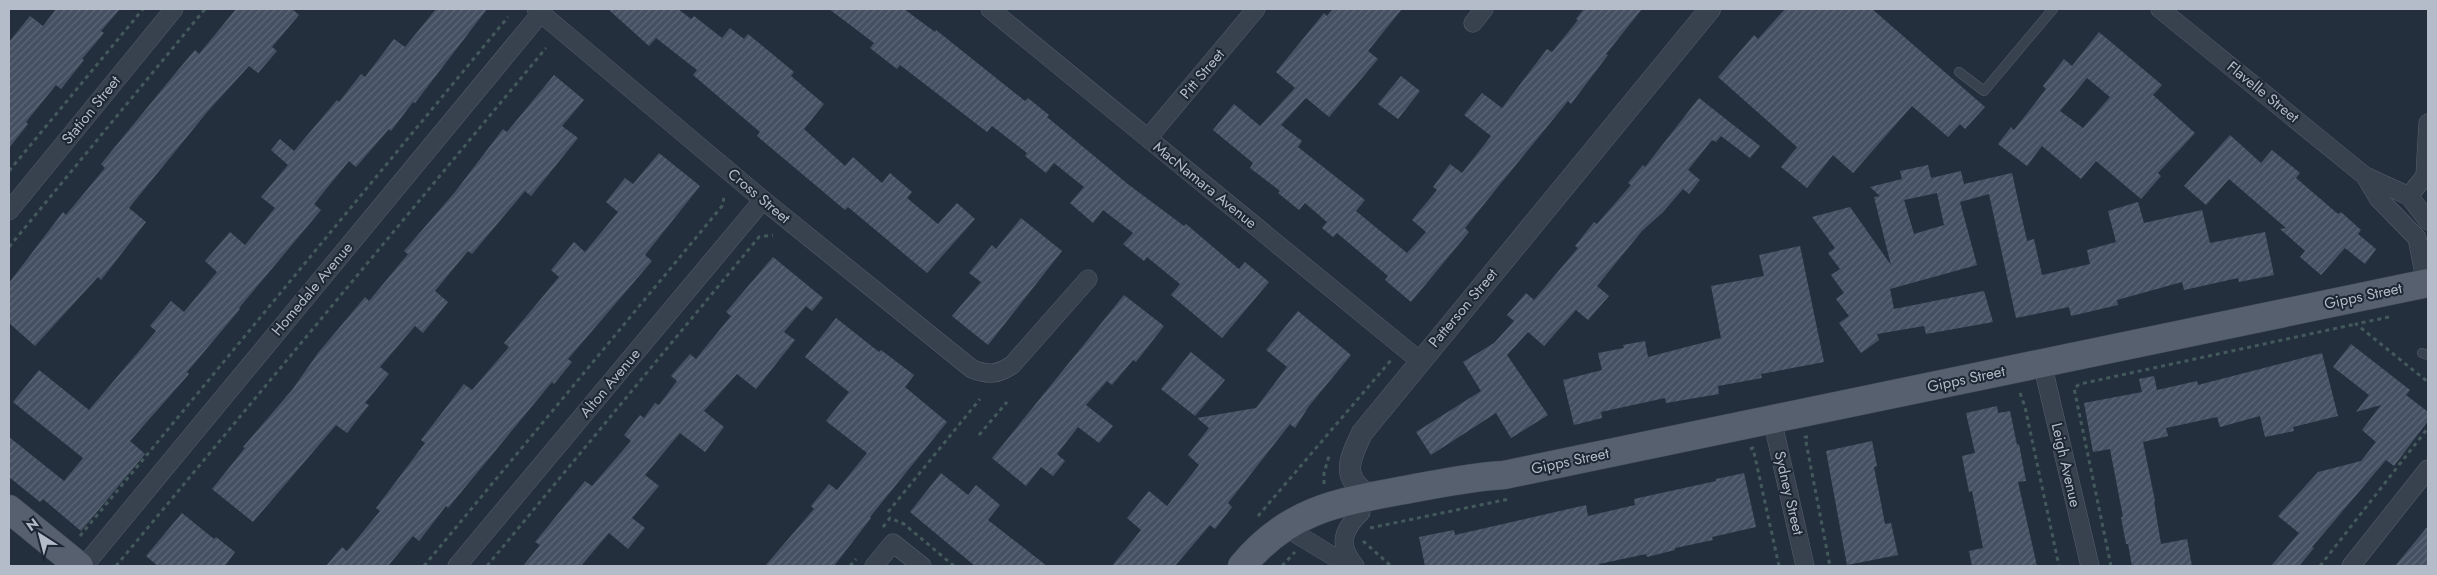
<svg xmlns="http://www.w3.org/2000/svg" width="2437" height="575" font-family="Jost,sans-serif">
	<defs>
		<pattern id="building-hatch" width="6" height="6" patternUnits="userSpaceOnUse" patternTransform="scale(1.25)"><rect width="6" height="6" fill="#455162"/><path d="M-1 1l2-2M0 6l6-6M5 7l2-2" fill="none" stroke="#5d6877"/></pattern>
	</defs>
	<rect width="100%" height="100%" fill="#242f3e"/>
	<g fill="url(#building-hatch)" fill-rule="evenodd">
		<path d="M56 9H120L101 31 104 33 82 59 84 60 61 89 56 85 26 122 28 124 9 148V42L30 16 43 26Z"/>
		<path d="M236 9H292L299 15 272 47 277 51 258 73 249 66 208 111 129 208 146 222 101 280 98 277 35 346 9 323V283L63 212 66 215 105 168 101 164 178 70 195 50 199 54Z"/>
		<path d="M436 9H487L415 103 413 102 391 131 389 129 356 167 349 161 314 204 321 210 239 308 240 309 187 372 189 374 130 441 145 454 81 531 43 499 40 502 9 477V437L64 481 83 458 13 402 39 370 89 410 156 331 150 326 171 301 184 312 217 272 205 261 230 232 245 245 275 208 261 197 288 165 271 150 280 139 294 151 337 100 339 102 361 74 365 77 394 39 405 47Z"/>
		<path d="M608 9H678L691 19 694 16 722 38 730 28 744 39 748 34 794 72 791 76 824 104 804 129 845 166 853 157 882 183 890 173 912 192 907 198 938 224 957 203 975 219 927 273 848 207 845 210 757 136 760 132 693 75 697 70 656 38 649 46Z"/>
		<path d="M829 9H904L935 32 936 30 1025 101 1028 98 1049 115 1047 117 1129 185 1184 226 1186 224 1239 269 1245 262 1269 282 1222 338 1171 295 1180 284 1147 257 1144 261 1123 244 1133 233 1103 210 1093 223 1070 203 1084 187 1054 163 1046 173 1025 156 1027 153 992 126 987 132 900 65 897 69 870 48 874 43Z"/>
		<path d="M1333 9H1402L1368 51 1378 59 1329 117 1306 98 1281 125 1302 141 1298 147 1365 200 1356 211 1407 253 1426 232 1412 220 1437 190 1433 187 1450 164 1462 173 1491 136 1464 115 1482 93 1502 108 1547 49 1552 52 1578 20 1576 19 1584 9H1642L1606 54 1608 55 1571 104 1568 101 1497 188 1465 228 1469 232 1411 302 1385 280 1388 276 1337 233 1333 237 1322 228 1327 222 1305 203 1299 210 1278 193 1280 191 1250 168 1253 163 1213 130 1234 104 1260 126 1295 88 1276 72 1324 13 1327 16Z"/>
		<path d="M1785 9H1872L1985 107 1965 129 1960 124 1948 137 1912 106 1853 173 1833 155 1807 188 1781 167 1797 147 1718 77 1754 35 1758 39Z"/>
		<path d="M2099 32 2162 85 2153 95 2195 133 2158 173 2161 176 2141 199 2096 161 2081 179 2042 146 2027 166 1998 144 2011 127 2014 130 2046 89 2043 86 2064 59 2072 66ZM2087 78 2110 97 2083 128 2060 111Z"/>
		<path d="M554 75 584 100 562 126 578 138 531 196 525 191 472 254 468 251 435 291 448 302 423 333 415 326 380 367 389 374 365 403 369 405 347 433 336 425 253 522 212 489 245 448 243 447 292 390 318 353 365 297 369 301 408 254 404 251 455 192 503 129 507 132Z"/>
		<path d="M1401 76 1420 91 1398 119 1378 104Z"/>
		<path d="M1699 98 1760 146 1750 158 1721 136 1716 142 1712 140 1688 170 1700 180 1689 194 1683 189 1663 212 1642 231 1597 286 1609 296 1588 320 1576 310 1544 346 1528 332 1507 355 1548 415 1511 438 1496 413 1431 455 1416 432 1481 391 1463 362 1494 343 1514 321 1507 315 1526 293 1534 300 1578 248 1575 246 1594 222 1597 224 1631 185 1628 183 1643 165 1645 167Z"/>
		<path d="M2230 135 2261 163 2272 150 2300 173 2296 178 2338 214 2341 212 2361 230 2358 234 2376 249 2365 264 2345 248 2321 275 2300 257 2305 251 2280 229 2286 228 2229 179 2206 205 2184 186Z"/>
		<path d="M659 153 700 186 645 255 652 261 568 359 572 362 554 384 552 382 448 508 446 506 419 541 413 536 388 566H326L342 547 347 551 380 511 376 508 425 443 421 440 464 384 472 390 509 347 504 343 559 277 551 270 574 242 585 252 618 212 606 202 625 178 633 184Z"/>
		<path d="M1928 165 1931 178 1961 171 1964 184 2012 173 2027 241 2034 239 2042 275 2090 264 2087 250 2116 242 2108 211 2138 202 2144 223 2202 210 2210 243 2265 232 2274 275 2239 282 2238 278 2184 290 2182 282 2117 300 2118 305 2101 309 2071 316 2069 307 2016 318 1989 194 1960 202 1977 265 1890 289 1894 309 1984 291 1993 322 1926 334 1924 326 1877 334 1879 340 1861 353 1839 323 1849 316 1836 299 1844 293 1831 275 1840 269 1828 253 1835 248 1812 217 1850 207 1891 265 1874 197 1880 196 1870 187 1902 179 1900 171ZM1937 193 1944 225 1914 234 1904 200Z"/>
		<path d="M1021 218 1062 251 988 345 952 316 981 282 969 273 992 245 996 249Z"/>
		<path d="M1800 246 1824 362 1761 374 1762 378 1718 386 1719 394 1666 403 1665 398 1601 412 1602 418 1574 425 1563 380 1602 370 1598 353 1624 348 1623 345 1645 341 1648 357 1721 338 1711 286 1764 276 1759 255Z"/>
		<path d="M773 257 823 298 812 311 806 306 784 332 795 340 756 389 737 374 704 411 724 427 705 452 680 433 645 475 659 486 632 518 645 528 628 549 609 533 581 566H523L540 545 535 542 585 481 592 486 631 441 624 435 640 415 644 418 655 403 659 405 677 381 671 376 690 354 696 359 731 316 726 312Z"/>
		<path d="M1124 295 1164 326 1136 362 1133 360 1112 385 1107 381 1086 405 1113 426 1099 443 1078 427 1057 454 1065 461 1053 476 1041 467 1026 486 992 458Z"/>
		<path d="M1298 311 1351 355 1309 406 1295 428 1290 424 1228 503 1232 507 1215 529 1210 525 1175 566H1112L1141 530 1127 518 1149 491 1167 506 1199 465 1188 455 1209 428 1197 418 1256 408 1287 367 1266 350Z"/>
		<path d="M836 318 879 352 881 350 914 375 905 387 947 422 870 517 871 518 834 566H765L814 509 811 506 829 484 837 490 867 453 826 421 849 392 805 357Z"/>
		<path d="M2351 344 2410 390 2406 395 2428 412V421L2394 466 2386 460 2312 547 2314 548 2299 566H2271L2299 533 2278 516 2318 472 2361 461 2376 442 2362 430 2381 405 2356 412 2369 395 2333 367Z"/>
		<path d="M1191 352 1225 380 1195 416 1161 389Z"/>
		<path d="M2322 353 2338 416 2293 427 2294 431 2265 437 2260 416 2220 427 2217 417 2166 428 2168 436 2143 442 2155 501H2154L2161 544 2187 539 2192 566H2132L2128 544H2126L2121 517H2123L2110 449 2093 452 2084 403 2142 392 2139 379 2154 376 2157 390 2197 381 2198 385Z"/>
		<path d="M1997 406 1998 413 2010 411 2017 445 2019 444 2026 481 2018 482 2037 566H1972L1969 551 1983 548 1972 491 1969 492 1962 456 1975 453 1966 413Z"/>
		<path d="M1872 441 1877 466 1874 467 1885 524 1891 523 1898 555 1847 565 1826 451Z"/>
		<path d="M941 473 968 495 976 485 1000 505 988 520 1047 566H975L910 512Z"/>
		<path d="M1744 473 1756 527 1712 537 1713 540 1675 548V550L1647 557 1646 554 1599 564 1600 566H1425L1419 537 1454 530 1455 535 1586 505 1588 516 1635 505 1634 499 1716 481V479Z"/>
		<path d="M182 513 214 539 216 537 235 552 225 566H158L146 556Z"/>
		<path d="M2428 526V566H2395Z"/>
	</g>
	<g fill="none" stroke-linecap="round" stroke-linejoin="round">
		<defs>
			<g id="service">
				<path d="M1959 72 1984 91 2053 9"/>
				<path d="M2422 353 2428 355"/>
			</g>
			<g id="minor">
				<path d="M536 9 763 200 972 369C988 375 997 375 1012 365L1088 279"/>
				<path d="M990 9 1420 361"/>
				<path d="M2160 9 2365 176 2409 196 2428 221"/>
				<path d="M1473 23 1484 9"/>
				<path d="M1148 138 1256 9"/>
				<path d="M2365 176 2378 198 2417 238 2426 283"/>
				<path d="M2409 196 2425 176 2428 123"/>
				<path d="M9 211 174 9"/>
				<path d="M2042 363 2090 566"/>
				<path d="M1772 419 1805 566"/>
				<path d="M1298 535 1349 566"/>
				<path d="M84 566 541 13"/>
				<path d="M457 566 763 200"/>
				<path d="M874 566 893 543 922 566"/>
				<path d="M1355 566C1337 544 1343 530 1361 512"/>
				<path d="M2351 566 2428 469"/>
			</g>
			<path id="tertiary" d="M1371 496C1340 479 1349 460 1362 433L1710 9"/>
			<g id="primary">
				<path d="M9 509 79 566"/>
				<path d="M1242 566C1290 508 1340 502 1410 489 1441 483 1472 477 1504 475L2428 283"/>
			</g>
		</defs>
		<use href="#service" stroke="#565f6c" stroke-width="10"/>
		<use href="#minor" stroke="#565f6c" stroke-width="19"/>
		<use href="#tertiary" stroke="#565f6c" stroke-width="22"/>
		<use href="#primary" stroke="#414a57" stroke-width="29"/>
		<g stroke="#44595c" stroke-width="3" stroke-dasharray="4 4" stroke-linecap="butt">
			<path d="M9 171 143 9"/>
			<path d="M9 247 205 9"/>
			<path d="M2389 317 2356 324 2428 382"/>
			<path d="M2020 393 2025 407 2059 566"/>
			<path d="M979 435 1007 402"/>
			<path d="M1808 437H1805L1830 566"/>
			<path d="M1750 449 1753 448 1779 566"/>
			<path d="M1324 484V473L1329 456"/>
			<path d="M888 512 980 399"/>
			<path d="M1258 516 1392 359"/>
			<path d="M883 527 890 518 904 524 954 566"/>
			<path d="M1370 528 1509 499"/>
			<path d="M80 536 508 17"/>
			<path d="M1363 541 1391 566"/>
			<path d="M116 566 546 48"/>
			<path d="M424 566 723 205 724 194"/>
			<path d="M487 566 759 237 773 235"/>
			<path d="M850 566 856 559"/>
			<path d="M1282 566 1295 552"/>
			<path d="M2111 566 2074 388 2080 384 2356 324"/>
			<path d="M2320 566 2428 428"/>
		</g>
		<use href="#service" stroke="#38414e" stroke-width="9"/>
		<use href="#minor" stroke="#38414e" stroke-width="18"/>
		<use href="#tertiary" stroke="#38414e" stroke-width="21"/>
		<use href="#primary" stroke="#56606e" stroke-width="28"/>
	</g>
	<g text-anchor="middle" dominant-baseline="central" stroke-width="4" stroke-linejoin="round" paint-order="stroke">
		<g font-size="15" fill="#b4bcc9" stroke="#1d2633">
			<text transform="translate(1202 74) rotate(-50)">Pitt Street</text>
			<text transform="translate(2263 92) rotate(39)">Flavelle Street</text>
			<text transform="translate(91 110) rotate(-51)">Station Street</text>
			<text transform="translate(1205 185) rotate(39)">MacNamara Avenue</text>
			<text transform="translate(759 196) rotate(40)">Cross Street</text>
			<text transform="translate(312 289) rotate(-50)">Homedale Avenue</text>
			<text transform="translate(2363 296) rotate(-12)">Gipps Street</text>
			<text transform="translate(1463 308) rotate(-50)">Patterson Street</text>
			<text transform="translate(1966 379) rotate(-12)">Gipps Street</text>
			<text transform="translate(610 383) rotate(-50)">Alton Avenue</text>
			<text transform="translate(1570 461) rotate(-12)">Gipps Street</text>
			<text transform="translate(2066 465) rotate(77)">Leigh Avenue</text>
			<text transform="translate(1789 493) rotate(77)">Sydney Street</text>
		</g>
	</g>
	<rect width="2437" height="575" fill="none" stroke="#b4bcc9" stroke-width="20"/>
	<g transform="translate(40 535) rotate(324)" stroke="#1d2633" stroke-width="4" paint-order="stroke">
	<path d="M0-4L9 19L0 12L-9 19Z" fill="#b4bcc9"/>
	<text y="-8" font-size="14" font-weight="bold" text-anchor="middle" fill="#b4bcc9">N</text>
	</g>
</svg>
